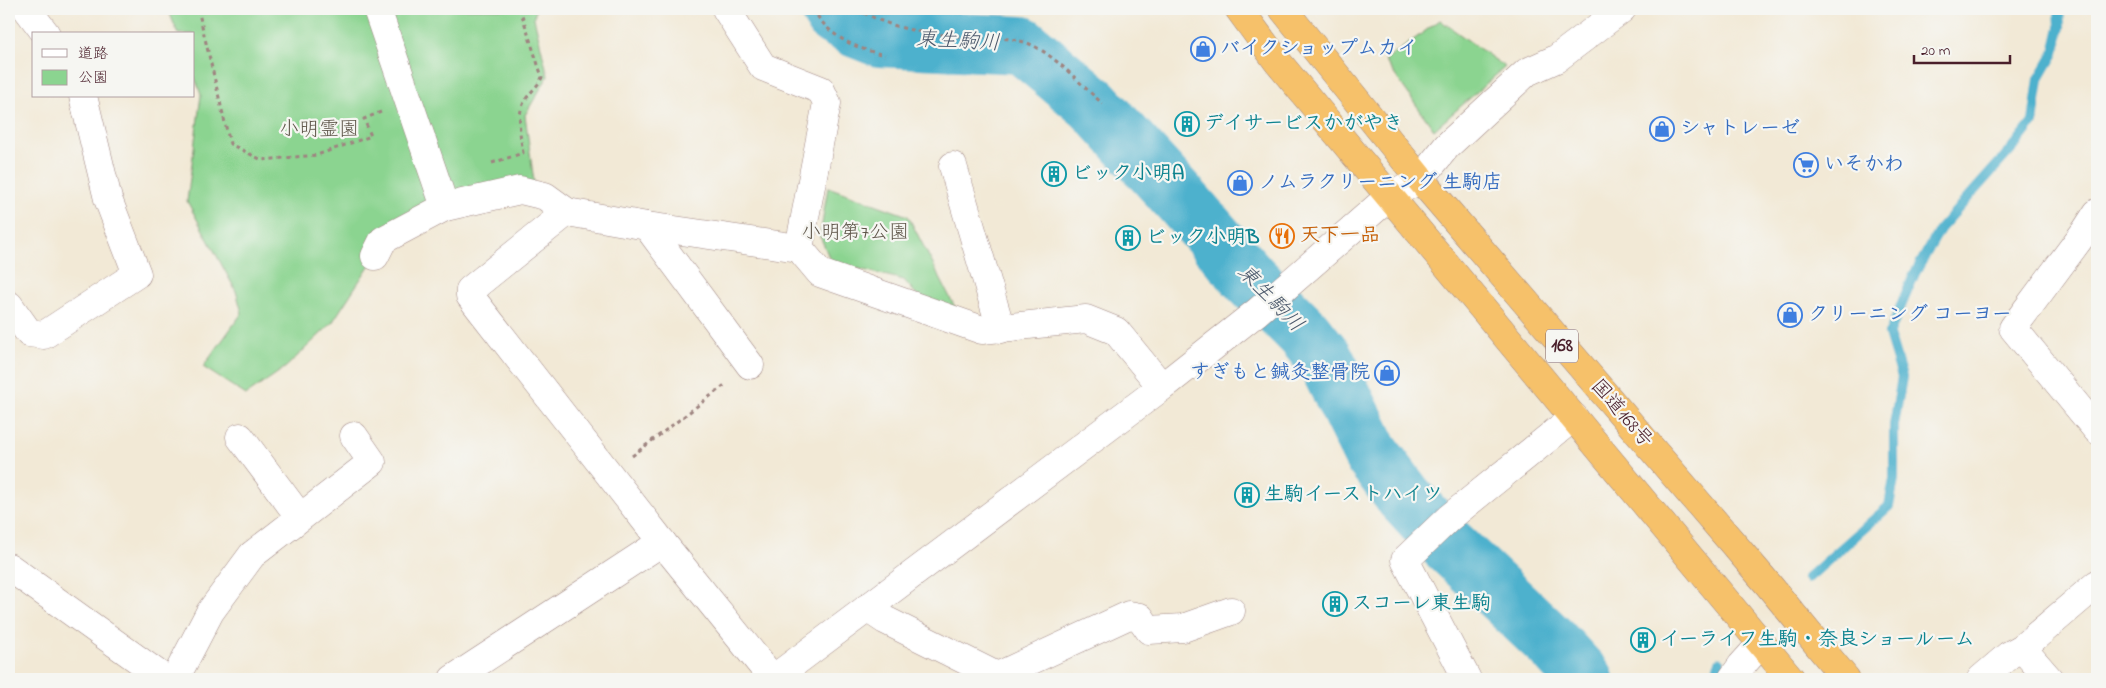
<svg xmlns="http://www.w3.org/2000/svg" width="2106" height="688" font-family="'Indie Flower','Klee One',sans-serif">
	<rect width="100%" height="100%" fill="#f6f6f2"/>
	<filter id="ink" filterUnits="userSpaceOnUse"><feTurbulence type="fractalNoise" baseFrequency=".02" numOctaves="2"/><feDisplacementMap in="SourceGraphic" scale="10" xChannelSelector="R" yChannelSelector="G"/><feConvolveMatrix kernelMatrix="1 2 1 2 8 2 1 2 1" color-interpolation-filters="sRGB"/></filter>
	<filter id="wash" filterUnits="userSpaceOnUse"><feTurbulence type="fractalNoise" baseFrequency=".0096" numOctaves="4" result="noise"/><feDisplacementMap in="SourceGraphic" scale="20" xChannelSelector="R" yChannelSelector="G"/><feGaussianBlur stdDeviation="1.12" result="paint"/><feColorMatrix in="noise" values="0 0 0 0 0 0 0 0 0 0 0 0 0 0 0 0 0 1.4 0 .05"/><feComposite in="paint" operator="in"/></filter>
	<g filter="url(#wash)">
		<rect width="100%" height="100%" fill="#f2e9d6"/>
		<g fill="#8bd490" stroke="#6a7a5e">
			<path d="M168 9H536L534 18 548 76 525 115 534 182 433 200 369 266 332 323 286 367 246 395 203 367 242 313 236 291 187 201 201 95 194 75V34H178Z"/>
			<path d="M1440 20 1505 67 1434 130 1385 61Z"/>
			<path d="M828 187 908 216 956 309 918 296 904 280 831 262 820 236Z"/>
		</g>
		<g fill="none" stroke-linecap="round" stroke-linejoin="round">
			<g stroke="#4eb1cd" stroke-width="10">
				<path d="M1808 578 1889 506 1894 479V425L1902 377 1889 334 1915 273 1940 229 2015 145 2033 122 2039 79 2054 53 2060 27 2059 9"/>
				<path d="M1713 679 1720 662"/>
			</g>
			<path stroke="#4eb1cd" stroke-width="58" d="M829 9 834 17 856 29 879 38 1022 45 1093 104 1182 201 1250 279 1304 333 1325 359 1371 453 1404 497 1447 544 1551 642 1585 679"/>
		</g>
	</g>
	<g filter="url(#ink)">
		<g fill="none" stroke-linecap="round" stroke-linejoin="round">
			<defs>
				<g id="minor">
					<path d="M27 9 46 34"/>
					<path d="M377 9 445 207"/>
					<path d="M726 9 763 67 821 90 827 103 799 248"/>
					<path d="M953 166 1001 329"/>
					<path d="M2097 213 2086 230 2013 328 2097 430"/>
					<path d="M647 226 750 365"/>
					<path d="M375 256 383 240 445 207 520 190 545 196 567 212"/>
					<path d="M9 305 29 333 44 335 137 274 108 199 83 96"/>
					<path d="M1162 387 1116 331 1086 319 982 330 820 273 799 248 647 226 567 212 470 290V296L662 542 773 679 1162 387 1257 312 1390 196 1420 179 1447 146 1527 72 1556 59 1622 9"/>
					<path d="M240 437 299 516"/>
					<path d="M9 567 165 679"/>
					<path d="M867 608 885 620 995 675 1002 674 1129 615 1140 617 1149 630 1183 628 1231 611"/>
					<path d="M2022 648 2049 679"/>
					<path d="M175 679 210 612 252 555 372 462 354 436"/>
					<path d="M453 679 662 542"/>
					<path d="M1467 679 1405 560 1449 518 1574 417"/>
					<path d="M1732 679 1742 665 1760 645"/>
					<path d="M1981 679 2009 655 2022 648 2097 584"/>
				</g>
				<g id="highway">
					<path d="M1239 9 1277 61 1791 679"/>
					<path d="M1283 9 1420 179 1767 583 1846 679"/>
				</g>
			</defs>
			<use href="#minor" stroke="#9e8480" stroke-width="29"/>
			<use href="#highway" stroke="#9e8480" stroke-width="29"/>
			<g stroke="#9e8480" stroke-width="3" stroke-dasharray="4 4" stroke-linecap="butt">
				<path d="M198 9 230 144 262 160 317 155 371 136 364 119 381 112"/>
				<path d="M813 9C829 37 854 48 885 55"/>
				<path d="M857 9C894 31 933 35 975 37 993 38 1015 37 1032 45 1057 57 1082 86 1103 104"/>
				<path d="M492 163 523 153C520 132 515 113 528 96 533 89 539 85 542 77L520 9"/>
				<path d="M632 456 726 384"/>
			</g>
			<use href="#minor" stroke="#fff" stroke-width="28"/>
			<use href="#highway" stroke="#f6c16b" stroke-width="28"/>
		</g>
	</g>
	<defs>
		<symbol id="shop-ring" viewBox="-11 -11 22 22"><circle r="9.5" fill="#f6f6f2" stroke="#3f7fe0" stroke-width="1.5"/><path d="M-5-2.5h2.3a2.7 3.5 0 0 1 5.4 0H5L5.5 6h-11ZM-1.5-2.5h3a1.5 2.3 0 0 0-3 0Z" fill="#3f7fe0"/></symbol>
		<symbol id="building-ring" viewBox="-11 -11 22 22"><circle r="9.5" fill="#f6f6f2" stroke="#0f9aa8" stroke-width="1.5"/><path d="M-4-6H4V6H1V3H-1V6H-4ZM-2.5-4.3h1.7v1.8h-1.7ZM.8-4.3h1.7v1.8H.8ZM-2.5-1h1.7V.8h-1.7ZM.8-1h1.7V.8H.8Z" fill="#0f9aa8"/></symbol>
		<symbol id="supermarket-ring" viewBox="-11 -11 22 22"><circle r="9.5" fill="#f6f6f2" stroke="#3f7fe0" stroke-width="1.5"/><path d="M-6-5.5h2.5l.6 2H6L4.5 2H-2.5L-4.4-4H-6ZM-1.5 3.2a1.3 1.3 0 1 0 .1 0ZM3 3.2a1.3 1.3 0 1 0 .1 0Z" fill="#3f7fe0"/></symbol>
		<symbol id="restaurant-ring" viewBox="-11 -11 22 22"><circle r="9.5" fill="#f6f6f2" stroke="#e8710a" stroke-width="1.5"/><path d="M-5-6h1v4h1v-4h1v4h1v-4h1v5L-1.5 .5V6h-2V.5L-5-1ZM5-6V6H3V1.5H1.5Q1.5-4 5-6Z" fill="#e8710a"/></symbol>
	</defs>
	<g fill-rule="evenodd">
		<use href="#shop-ring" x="1189" y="35" width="28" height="28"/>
		<use href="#building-ring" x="1173" y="110" width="28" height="28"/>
		<use href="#shop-ring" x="1648" y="115" width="28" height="28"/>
		<use href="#supermarket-ring" x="1792" y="151" width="28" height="28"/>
		<use href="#building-ring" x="1040" y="160" width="28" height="28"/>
		<use href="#shop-ring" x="1226" y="169" width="28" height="28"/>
		<use href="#restaurant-ring" x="1268" y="222" width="28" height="28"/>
		<use href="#building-ring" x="1114" y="224" width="28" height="28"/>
		<use href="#shop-ring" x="1776" y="301" width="28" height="28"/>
		<use href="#shop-ring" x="1373" y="359" width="28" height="28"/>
		<use href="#building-ring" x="1233" y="481" width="28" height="28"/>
		<use href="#building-ring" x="1321" y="590" width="28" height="28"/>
		<use href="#building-ring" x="1629" y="626" width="28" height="28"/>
	</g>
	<g text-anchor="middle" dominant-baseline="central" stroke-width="4.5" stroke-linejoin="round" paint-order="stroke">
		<rect fill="#f6f6f2" stroke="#7e6067" stroke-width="1" x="1546" y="329.5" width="32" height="33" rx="4"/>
		<g font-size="19" font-weight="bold" fill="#4a1f2b">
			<text x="1562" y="346">168</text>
		</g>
		<g font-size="20" font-weight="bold" fill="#366cbe" stroke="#f6f6f2" text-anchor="start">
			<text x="1220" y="49">バイクショップムカイ</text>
			<text x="1680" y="129">シャトレーゼ</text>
			<text x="1824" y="165">いそかわ</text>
			<text x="1258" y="183">ノムラクリーニング 生駒店</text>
			<text x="1808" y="315">クリーニング コーヨー</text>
			<text x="1370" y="373" text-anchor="end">すぎもと鍼灸整骨院</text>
		</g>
		<g font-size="20" font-weight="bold" fill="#0d838f" stroke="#f6f6f2" text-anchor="start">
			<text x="1204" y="124">デイサービスかがやき</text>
			<text x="1072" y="174">ビック小明A</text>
			<text x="1146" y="238">ビック小明B</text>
			<text x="1264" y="495">生駒イーストハイツ</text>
			<text x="1352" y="604">スコーレ東生駒</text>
			<text x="1660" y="640">イーライフ生駒・奈良ショールーム</text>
		</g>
		<g font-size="20" fill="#5e5549" stroke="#f6f6f2">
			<text x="319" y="130">小明霊園</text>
			<text x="855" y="233">小明第7公園</text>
		</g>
		<g font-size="20" font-weight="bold" fill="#c56008" stroke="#f6f6f2" text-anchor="start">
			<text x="1300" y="236">天下一品</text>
		</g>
		<g font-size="20" fill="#4a1f2b" stroke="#f6f6f2">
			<text transform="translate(1621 414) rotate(49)">国道168号</text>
		</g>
		<g font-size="21" font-style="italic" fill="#4c596c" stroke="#f6f6f2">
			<text transform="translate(958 42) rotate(3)">東生駒川</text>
			<text transform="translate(1270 299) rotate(46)">東生駒川</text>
		</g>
	</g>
	<rect width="2106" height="688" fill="none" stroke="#f6f6f2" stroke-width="30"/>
	<rect x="32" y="32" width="162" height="65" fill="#f6f6f2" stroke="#b1a0a2"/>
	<rect x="42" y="49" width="25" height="8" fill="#ffffff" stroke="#b1a0a2"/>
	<text x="78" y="58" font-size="15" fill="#4a1f2b">道路</text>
	<rect x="42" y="70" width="25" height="15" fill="#8bd490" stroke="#b1a0a2"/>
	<text x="78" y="82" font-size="15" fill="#4a1f2b">公園</text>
	<path d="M1914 55v8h96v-8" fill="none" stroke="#4a1f2b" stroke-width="2.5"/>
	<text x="1921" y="55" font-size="15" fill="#4a1f2b" stroke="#f6f6f2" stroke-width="4" paint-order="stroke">20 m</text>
</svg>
